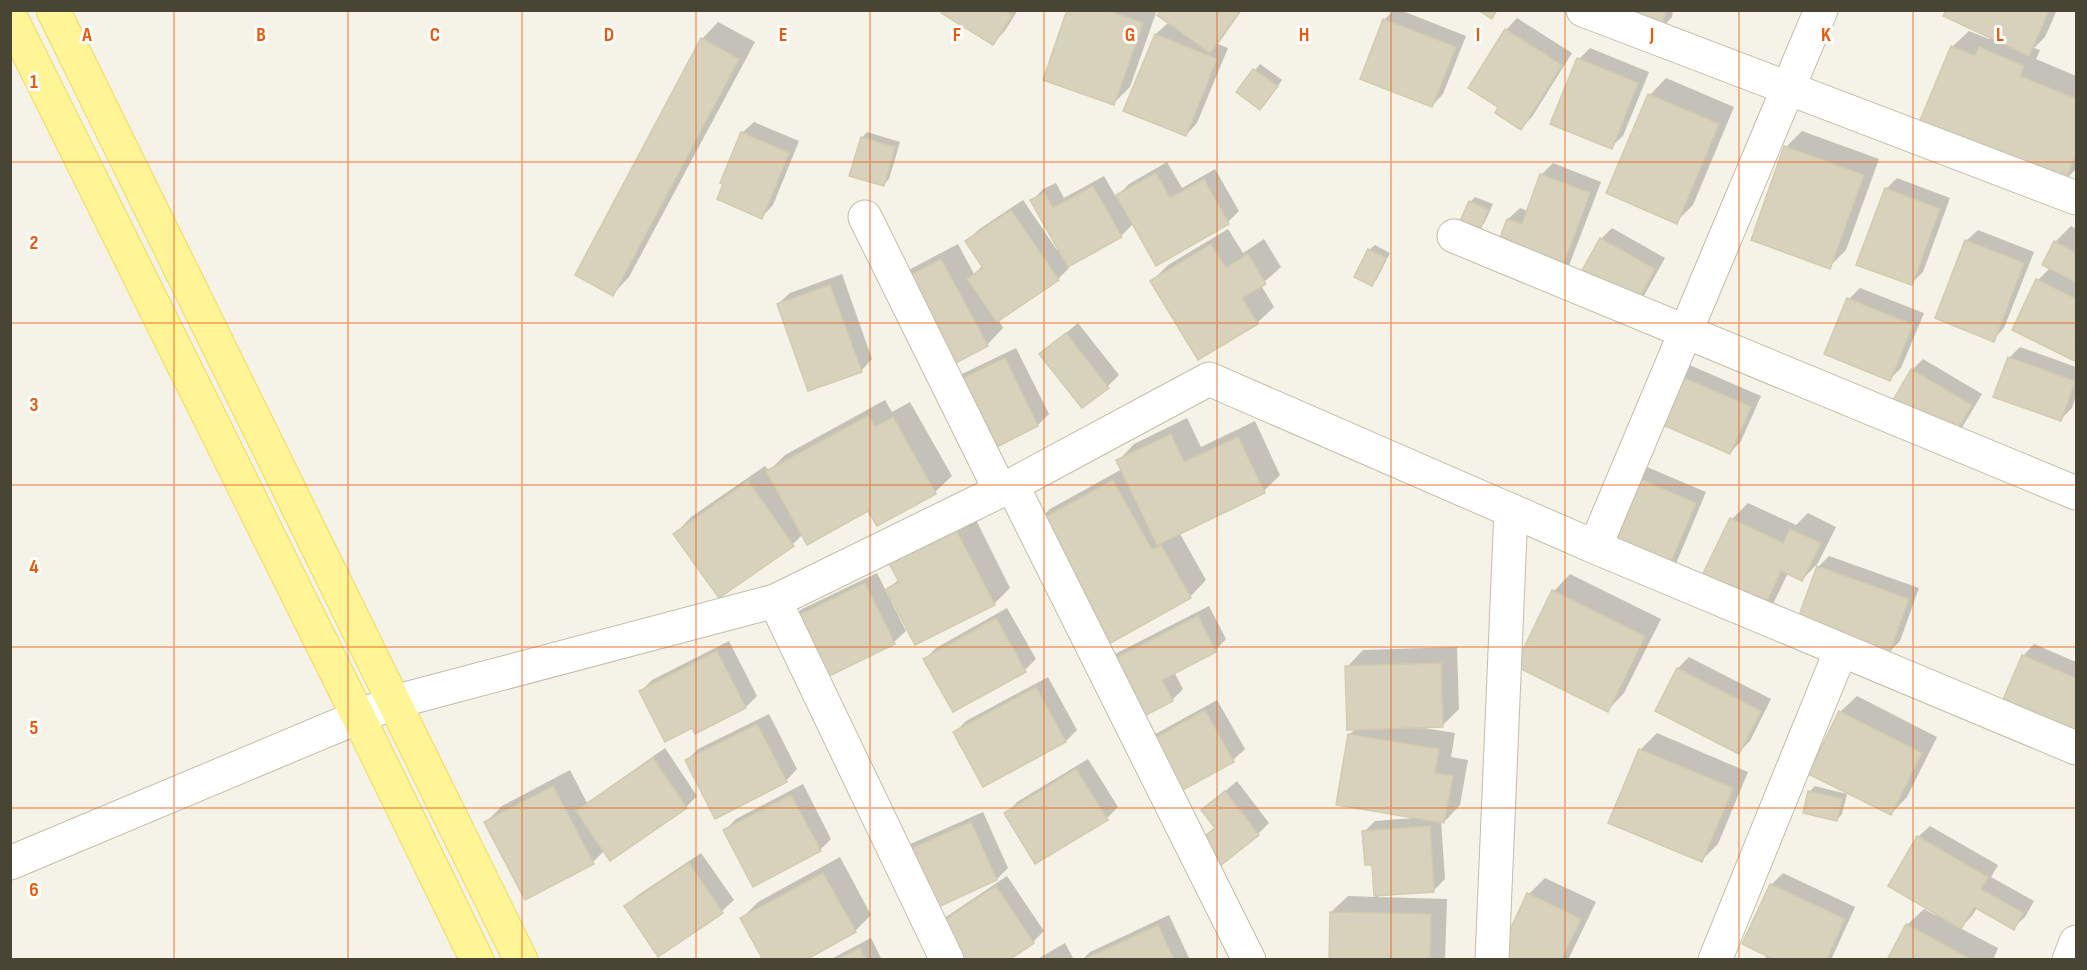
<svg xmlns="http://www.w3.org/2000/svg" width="2087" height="970" font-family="'Sofia Sans Condensed',sans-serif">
	<rect width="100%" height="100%" fill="#f5f3e7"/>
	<g fill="#0003">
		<path d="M944 10H1018L1004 32 993 43Z"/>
		<path d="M1068 10H1157L1130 87 1114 103Z"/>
		<path d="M1163 10H1242L1218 44 1228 48 1197 123 1186 135 1125 110 1156 34 1169 22Z"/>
		<path d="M1394 10H1400L1466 36 1443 94 1432 106 1384 20Z"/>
		<path d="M1612 10H1673L1672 17 1661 29Z"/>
		<path d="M1947 10H2057L2045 37 2034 48 2040 50 2036 59 2076 76V169L2064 181 1952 47 1969 31 1989 39 1991 37Z"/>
		<path d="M1517 18 1572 53 1532 117 1521 128 1501 107 1506 30Z"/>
		<path d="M718 22 755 42 629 277 613 294 702 39Z"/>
		<path d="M1590 48 1649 72 1623 136 1611 147 1579 59Z"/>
		<path d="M1260 64 1282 80 1266 103 1238 91Z"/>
		<path d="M1666 78 1734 107 1693 205 1676 222 1608 193 1650 95Z"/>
		<path d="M754 122 799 141 773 205 762 217 725 184 742 133Z"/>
		<path d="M1802 131 1879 159 1846 250 1829 267 1786 147Z"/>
		<path d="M867 132 900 142 889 179 884 184 862 138Z"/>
		<path d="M1167 162 1182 188 1215 169 1239 211 1228 222 1134 223 1121 236 1067 265 1069 268 1058 279 998 319 1003 328 987 345 901 274 958 244 974 274 983 265 967 241 978 230 1023 200 1057 250 1059 249 1032 201 1043 189 1056 183 1064 198 1104 176 1116 197 1129 184Z"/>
		<path d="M1553 163 1601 182 1567 271 1494 258 1508 219 1520 208 1528 211 1541 175Z"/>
		<path d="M1897 178 1950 198 1923 272 1912 283 1886 189Z"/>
		<path d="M1475 197 1493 204 1485 222 1480 228 1470 202Z"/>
		<path d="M2071 226 2076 229V358L2075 359 2038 280 2050 268 2055 242Z"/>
		<path d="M1612 228 1665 258 1636 310 1601 239Z"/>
		<path d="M1228 229 1243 253 1264 239 1281 267 1261 285 1274 307 1257 323 1152 281 1168 265Z"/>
		<path d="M1978 230 2034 252 2004 328 1993 340 1966 241Z"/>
		<path d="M1375 245 1390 253 1377 279 1372 284 1369 250Z"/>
		<path d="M842 274 872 359 861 371 778 304 790 293Z"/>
		<path d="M1860 288 1924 313 1901 368 1890 379 1849 299Z"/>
		<path d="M1078 323 1119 375 1108 386 1041 354Z"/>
		<path d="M2020 347 2076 367V395L2072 408 2061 419 2009 358Z"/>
		<path d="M1016 348 1049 414 1038 425 984 452 951 385 962 374Z"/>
		<path d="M1923 359 1982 394 1954 441 1912 370Z"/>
		<path d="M1685 363 1761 396 1741 441 1730 453 1654 419Z"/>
		<path d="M885 400 892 412 910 402 952 476 935 492 877 524 869 509 803 534 793 544 675 534 691 517 765 466 769 471 785 455Z"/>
		<path d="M1187 418 1201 447 1255 421 1280 475 1264 491 1179 532 1206 580 1190 597 1033 526 1050 509 1122 469 1118 461 1134 444Z"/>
		<path d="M1647 467 1706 492 1675 566 1664 577 1636 478Z"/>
		<path d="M1748 503 1796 525 1808 513 1836 527 1818 563 1802 580 1788 573 1772 606 1755 622 1732 519Z"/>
		<path d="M973 514 1010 588 994 604 888 589Z"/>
		<path d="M1829 556 1919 588 1900 641 1889 652 1818 567Z"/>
		<path d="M877 573 906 631 894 642 819 679 790 620 802 609Z"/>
		<path d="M1570 574 1661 619 1624 693 1608 710 1517 665 1554 591Z"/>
		<path d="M1209 606 1226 639 1215 651 1174 672 1183 689 1172 700 1106 665 1117 653Z"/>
		<path d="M1007 608 1036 659 1025 670 925 659 936 648Z"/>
		<path d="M729 641 757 696 746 707 641 691 652 680Z"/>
		<path d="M2034 644 2076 662V740L2023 656Z"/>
		<path d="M1457 647 1459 709 1442 726H1424V728L1455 733 1451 757 1468 760 1460 805 1444 822 1441 821 1445 879 1433 891 1378 894V897L1447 899 1445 960H1330L1331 912 1348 896 1376 897 1373 863 1364 832 1375 821 1414 818 1349 735 1356 728 1347 667 1363 650Z"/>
		<path d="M1689 657 1771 699 1750 741 1739 752 1657 710 1678 668Z"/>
		<path d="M1048 677 1077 730 1066 741 984 785 955 732 966 721Z"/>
		<path d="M1857 696 1937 737 1907 797 1891 814 1840 712Z"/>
		<path d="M1217 700 1245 749 1233 760 1167 797 1150 737Z"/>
		<path d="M769 714 797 769 786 781 687 760 698 749Z"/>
		<path d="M1657 733 1748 772 1718 844 1702 860 1640 750Z"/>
		<path d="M665 748 697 796 686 807 605 850 593 862 486 822 502 806 570 770 587 803Z"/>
		<path d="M1088 759 1118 807 1107 818 1006 814 1017 802Z"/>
		<path d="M1237 781 1269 823 1258 834 1204 836 1216 827 1203 810Z"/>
		<path d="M803 784 831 839 820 850 725 830 736 819Z"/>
		<path d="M1815 786 1847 794 1842 814 1837 820 1809 792Z"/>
		<path d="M983 812 1008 868 997 879 922 913 908 845Z"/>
		<path d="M1930 826 1998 865 1991 877 2034 901 2025 917 2013 928 1977 908 1972 916 1960 928 1998 948 1993 960H1889L1907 925 1924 909 1935 915 1937 913 1918 837Z"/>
		<path d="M701 853 734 900 722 911 659 955 626 906 638 895Z"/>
		<path d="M840 857 871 915 855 931 741 919 758 902Z"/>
		<path d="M1783 873 1855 907 1831 960H1763L1768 955 1744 943 1772 884Z"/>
		<path d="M1007 876 1044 931 1033 942 937 923Z"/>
		<path d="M1545 878 1596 902 1568 960H1497L1529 894Z"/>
		<path d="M1169 915 1190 960H1082L1090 952Z"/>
		<path d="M871 938 882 960H829Z"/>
		<path d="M1065 943 1074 960H1036Z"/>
	</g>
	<g fill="#d8d2bc" stroke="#d3cbae" stroke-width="1.5">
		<path d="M942 10H1004L1012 16 993 45 941 13Z"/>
		<path d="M1067 10H1107L1143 23 1114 105 1043 80Z"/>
		<path d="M1161 10H1241L1210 53 1157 15Z"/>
		<path d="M1478 10H1497L1492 19Z"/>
		<path d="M1611 10H1666L1661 30Z"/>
		<path d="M1946 10H2049L2029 56 1943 16Z"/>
		<path d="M1383 19 1456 47 1432 107 1360 79Z"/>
		<path d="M1505 29 1562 65 1521 130 1495 113 1498 107 1468 88Z"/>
		<path d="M1155 34 1217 59 1186 136 1123 111Z"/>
		<path d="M701 38 739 59 613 296 575 275Z"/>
		<path d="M1951 46 1975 56 1979 47 2024 66 2020 76 2076 99V154L2064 183 1918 125Z"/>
		<path d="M1577 58 1638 83 1612 149 1550 124Z"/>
		<path d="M1253 69 1278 86 1260 110 1236 92Z"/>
		<path d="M1648 94 1719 124 1677 224 1606 193Z"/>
		<path d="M741 132 789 153 762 219 717 199 723 184 720 183Z"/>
		<path d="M861 137 895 147 884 186 849 176Z"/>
		<path d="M1784 146 1864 175 1830 269 1751 240Z"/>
		<path d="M1156 173 1170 198 1204 179 1229 224 1156 266 1116 195Z"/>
		<path d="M1540 174 1590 193 1556 284 1492 259 1507 219 1522 224Z"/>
		<path d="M1093 186 1122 237 1068 267 1030 200 1044 193 1053 208Z"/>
		<path d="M1885 188 1940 209 1912 285 1856 265Z"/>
		<path d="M1469 201 1488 210 1480 230 1460 221Z"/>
		<path d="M1011 210 1059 280 997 322 967 279 983 268 965 241Z"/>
		<path d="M1600 238 1655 269 1625 323 1570 292Z"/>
		<path d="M1965 240 2024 263 1994 342 1935 318Z"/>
		<path d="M2054 241 2076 253V282L2042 265Z"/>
		<path d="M1211 244 1226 268 1248 254 1266 284 1242 298 1258 324 1198 360 1150 281Z"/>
		<path d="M1368 249 1386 258 1372 286 1354 277Z"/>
		<path d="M941 259 988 346 929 377 883 290Z"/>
		<path d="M2036 279 2076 299 2075 361 2012 330Z"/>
		<path d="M830 285 862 372 808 391 777 304Z"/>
		<path d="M1847 298 1913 325 1890 381 1824 354Z"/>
		<path d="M1066 333 1109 388 1082 408 1039 354Z"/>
		<path d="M2008 357 2075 381 2061 421 1993 397Z"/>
		<path d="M1005 358 1038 426 983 454 949 385Z"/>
		<path d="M1911 369 1972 405 1943 454 1883 418Z"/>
		<path d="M1673 373 1751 407 1730 454 1652 420Z"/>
		<path d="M868 416 875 427 893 417 936 494 877 526 868 511 807 545 766 471Z"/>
		<path d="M1171 434 1184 462 1238 437 1265 493 1157 545 1116 460Z"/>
		<path d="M1635 477 1696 503 1664 579 1603 553Z"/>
		<path d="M1113 480 1152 550 1161 545 1191 598 1100 649 1031 525Z"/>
		<path d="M748 481 794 546 719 598 673 534Z"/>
		<path d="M1730 518 1783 543 1790 529 1821 543 1802 581 1781 571 1756 624 1693 594Z"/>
		<path d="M956 530 995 605 915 645 886 589 899 582 889 563Z"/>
		<path d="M1817 566 1909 599 1889 654 1797 621Z"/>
		<path d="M865 583 895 644 819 681 789 620Z"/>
		<path d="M1552 590 1645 636 1608 712 1515 666Z"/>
		<path d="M1198 616 1216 652 1162 680 1173 701 1133 722 1104 664Z"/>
		<path d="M996 618 1026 672 953 712 923 659Z"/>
		<path d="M717 651 746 708 695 734 692 728 665 742 639 691Z"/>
		<path d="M2022 655 2076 678V735L1996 716Z"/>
		<path d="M1441 663 1443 727 1347 730 1345 666Z"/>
		<path d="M1677 668 1761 711 1739 754 1655 711Z"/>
		<path d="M1036 687 1066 742 983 787 953 732Z"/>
		<path d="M1205 710 1234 762 1166 799 1137 748Z"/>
		<path d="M1839 711 1922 753 1891 815 1808 774Z"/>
		<path d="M757 724 787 782 715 819 685 760Z"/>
		<path d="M1348 734 1439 749 1435 773 1453 776 1444 823 1336 805Z"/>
		<path d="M1639 749 1733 788 1702 862 1608 823Z"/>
		<path d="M653 758 687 808 610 861 576 811Z"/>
		<path d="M1076 769 1108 820 1035 864 1004 813Z"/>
		<path d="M553 786 594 864 525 900 484 822Z"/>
		<path d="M1225 791 1259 835 1211 873 1191 847 1215 828 1201 810Z"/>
		<path d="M1808 791 1842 799 1837 821 1803 813Z"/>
		<path d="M791 795 821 851 753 887 723 830Z"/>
		<path d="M971 822 997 880 921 915 895 856Z"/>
		<path d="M1430 826 1434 892 1374 896 1372 865H1365L1362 831Z"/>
		<path d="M1917 836 1988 877 1981 889 2023 913 2014 930 1974 907 1961 929 1888 886Z"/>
		<path d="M689 863 723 913 658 957 624 906Z"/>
		<path d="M823 873 856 932 806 960H763L740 918Z"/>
		<path d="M1770 884 1845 919 1826 960H1775L1742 944Z"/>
		<path d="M996 886 1034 943 1009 960H941L924 934Z"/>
		<path d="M1527 893 1581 919 1561 960H1496Z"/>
		<path d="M1330 912 1431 914 1430 960H1329Z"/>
		<path d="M1906 924 1972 960H1887Z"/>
		<path d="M1158 925 1174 960H1083Z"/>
		<path d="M860 948 866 960H837Z"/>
	</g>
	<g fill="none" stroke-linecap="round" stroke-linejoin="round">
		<defs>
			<g id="minor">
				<path d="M1583 10 2076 198"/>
				<path d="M865 217 1000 490"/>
				<path d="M1454 236 2076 493"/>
				<path d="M1012 485 1249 960"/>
				<path d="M1595 547 1821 10"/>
				<path d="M775 601 947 960"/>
				<path d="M10 863 394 702 775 601 1012 485 1209 379 1595 547 2076 748"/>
				<path d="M1492 960 1511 510"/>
				<path d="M1715 960 1841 650"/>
				<path d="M2069 960 2076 942"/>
			</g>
			<g id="major">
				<path d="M53 10 521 960"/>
				<path d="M10 16 358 716 477 960"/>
			</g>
		</defs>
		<use href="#minor" stroke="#c2bda9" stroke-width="35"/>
		<use href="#major" stroke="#eedc5c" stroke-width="35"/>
		<use href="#minor" stroke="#fff" stroke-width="33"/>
		<use href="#major" stroke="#fff496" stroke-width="33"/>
	</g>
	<path fill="none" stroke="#e8590c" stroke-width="1.5" stroke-opacity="0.55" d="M174 10V960M348 10V960M522 10V960M696 10V960M870 10V960M1044 10V960M1217 10V960M1391 10V960M1565 10V960M1739 10V960M1913 10V960M10 162H2076M10 323H2076M10 485H2076M10 647H2076M10 808H2076"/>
	<g font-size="20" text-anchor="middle" font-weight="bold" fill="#e8590c" stroke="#fff" stroke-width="6" stroke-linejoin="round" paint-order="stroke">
		<text x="87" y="41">A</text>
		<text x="261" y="41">B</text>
		<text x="435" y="41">C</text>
		<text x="609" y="41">D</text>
		<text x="783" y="41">E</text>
		<text x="957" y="41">F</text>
		<text x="1130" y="41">G</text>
		<text x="1304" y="41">H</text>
		<text x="1478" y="41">I</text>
		<text x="1652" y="41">J</text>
		<text x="1826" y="41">K</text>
		<text x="2000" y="41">L</text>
		<text x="34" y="88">1</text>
		<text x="34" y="249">2</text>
		<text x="34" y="411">3</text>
		<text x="34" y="573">4</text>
		<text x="34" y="734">5</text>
		<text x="34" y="896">6</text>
	</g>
	<rect width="2087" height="970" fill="none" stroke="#494535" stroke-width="24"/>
</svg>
